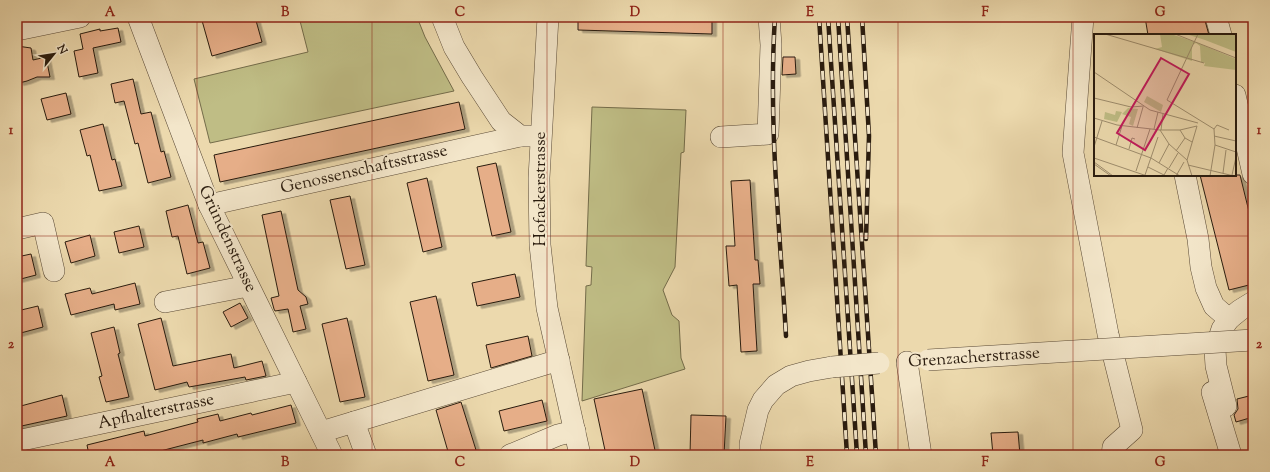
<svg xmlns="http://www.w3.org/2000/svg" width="1270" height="472" font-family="'Sorts Mill Goudy',serif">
	<defs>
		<filter id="shadow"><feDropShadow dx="4.5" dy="2.5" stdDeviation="0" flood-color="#0004"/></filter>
	</defs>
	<rect width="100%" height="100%" fill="#ecd9ad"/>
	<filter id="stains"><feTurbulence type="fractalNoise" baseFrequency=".005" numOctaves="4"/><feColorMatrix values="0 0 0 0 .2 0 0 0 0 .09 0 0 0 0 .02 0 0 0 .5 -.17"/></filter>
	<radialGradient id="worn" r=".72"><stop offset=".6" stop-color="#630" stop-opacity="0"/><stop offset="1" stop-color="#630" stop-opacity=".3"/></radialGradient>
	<g fill="#bfbd85" stroke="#746c4a">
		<path d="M299 17H417L425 37 454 91 210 143 194 79 308 52Z"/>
		<path d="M592 107 686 110 684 152 681 153 675 267 663 290 672 315 679 321 681 358 685 369 582 401 586 286 591 285 592 267 586 266Z"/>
	</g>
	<g fill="#e6ae88" stroke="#291b0e" filter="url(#shadow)">
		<path d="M201 17H255L262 42 212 56Z"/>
		<path d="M578 17H712V34L578 30Z"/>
		<path d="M1145 17H1204L1209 35H1148Z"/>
		<path d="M118 28 121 42 93 48 98 73 79 77 74 51 83 49 80 34 100 29V31Z"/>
		<path d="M17 46 31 48 33 60 46 57 50 77H37L27 81 19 83 17 73Z"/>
		<path d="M783 57H795L796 74 782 75Z"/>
		<path d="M133 79 141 114 151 112 161 152 164 151 171 177 148 183 138 143 135 144 124 101 115 103 111 84Z"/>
		<path d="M66 93 71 114 47 120 41 99Z"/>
		<path d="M459 102 465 129 220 182 214 155Z"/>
		<path d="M103 124 112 160 115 159 122 186 99 191 90 155 87 156 80 130Z"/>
		<path d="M496 163 511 232 492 236 477 167Z"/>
		<path d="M1200 175H1240L1253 228V284L1229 290Z"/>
		<path d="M427 178 442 247 423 252 407 183Z"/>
		<path d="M750 180 755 260H758L760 284H753L757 351 741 352 737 285 729 286 726 246H735L731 181Z"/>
		<path d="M350 196 365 265 346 269 330 200Z"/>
		<path d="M188 205 198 243 203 242 210 268 187 274 178 236 172 237 166 211Z"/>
		<path d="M281 211 298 290 306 297 308 304 300 306 306 329 293 332 288 309 275 311 274 309 271 298 279 296 262 215Z"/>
		<path d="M139 226 144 247 119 253 114 232Z"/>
		<path d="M90 235 95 256 71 263 65 242Z"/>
		<path d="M31 254 36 275 17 280V257Z"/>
		<path d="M515 274 520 297 477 306 472 283Z"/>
		<path d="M135 283 140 304 115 310 114 304 71 315 65 294 90 288 92 294Z"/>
		<path d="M436 296 454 375 428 381 410 302Z"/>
		<path d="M240 303 248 318 231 327 223 312Z"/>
		<path d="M38 306 43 327 17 334V311Z"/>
		<path d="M161 318 173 366 231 354 234 368 262 361 266 376 246 380 245 377 189 387 187 382 155 390 138 324Z"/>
		<path d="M347 318 365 397 340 402 322 324Z"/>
		<path d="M114 327 120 353 118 354 129 397 106 402 99 377 102 376 91 333Z"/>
		<path d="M528 336 532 356 491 368 486 345Z"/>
		<path d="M642 389 656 455H606L594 399Z"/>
		<path d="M62 395 67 416 17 427V407Z"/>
		<path d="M1253 395V417L1236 422 1234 415 1238 409 1237 399Z"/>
		<path d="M542 400 547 421 504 431 499 411Z"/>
		<path d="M461 402 476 450 460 455H449L436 410Z"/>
		<path d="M291 405 296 423 238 437 237 434 203 443V440L145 455H89L87 445 144 431 145 436 198 422 197 419 218 414 220 421 251 413 252 415Z"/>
		<path d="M691 415 726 416 724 455H690Z"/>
		<path d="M1018 432 1020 455H993L991 433Z"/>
	</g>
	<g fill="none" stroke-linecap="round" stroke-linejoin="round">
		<defs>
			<g id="minor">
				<path d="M138 17 209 205 332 455"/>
				<path d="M442 17 454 47 472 77 501 121 520 136H530"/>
				<path d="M548 17 539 178 540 245 547 308 580 455"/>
				<path d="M1083 17 1073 153 1108 334 1132 430 1113 447 1112 455"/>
				<path d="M1216 17 1221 35"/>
				<path d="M17 30 80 17"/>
				<path d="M1235 95 1253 174"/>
				<path d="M721 137 768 134 771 45 769 17"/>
				<path d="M1185 175 1198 239 1201 267 1206 288 1214 306 1229 319"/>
				<path d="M209 205 520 136"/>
				<path d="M17 229 43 223 54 271"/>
				<path d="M165 302 248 286"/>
				<path d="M907 362 921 455"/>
				<path d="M1212 392 1231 455"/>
				<path d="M1226 406 1216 366 1215 350 1222 329 1229 319 1240 310 1253 302"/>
				<path d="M354 422 366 455"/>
				<path d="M321 432 559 360"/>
				<path d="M17 441 296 382"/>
				<path d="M510 455 558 435 575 431"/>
				<path d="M750 455V444L758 410 763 400 776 385 791 376 809 371 832 367"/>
			</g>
		</defs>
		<use href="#minor" stroke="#5a4a36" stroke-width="22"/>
		<use href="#minor" stroke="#f3e6ca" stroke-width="21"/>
		<defs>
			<g id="rail">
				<path d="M775 17C768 123 780 230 786 336"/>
				<path d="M819 17 847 455"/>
				<path d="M828 17 857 455"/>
				<path d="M838 17 866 455"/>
				<path d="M847 17 876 455"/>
				<path d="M862 17 869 136 866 239"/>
			</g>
		</defs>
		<use href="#rail" stroke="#291b0e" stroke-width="4.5"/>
		<use href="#rail" stroke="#f3e6ca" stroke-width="3" stroke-dasharray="9" stroke-linecap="butt"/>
		<defs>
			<g id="minor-bridge">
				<path d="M928 360 1253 340"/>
				<path d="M832 367 879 363"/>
			</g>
		</defs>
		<use href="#minor-bridge" stroke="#5a4a36" stroke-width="22" stroke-linecap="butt"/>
		<use href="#minor-bridge" stroke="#f3e6ca" stroke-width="21"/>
	</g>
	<path fill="none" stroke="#8f2418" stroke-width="1" stroke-opacity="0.55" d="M197 17V455M372 17V455M547 17V455M723 17V455M898 17V455M1073 17V455M17 236H1253"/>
	<g text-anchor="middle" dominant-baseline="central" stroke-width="4" stroke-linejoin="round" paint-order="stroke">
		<g font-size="17" fill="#291b0e" stroke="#f3e6ca">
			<text transform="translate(364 170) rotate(-13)">Genossenschaftsstrasse</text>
			<text transform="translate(541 189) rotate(-90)">Hofackerstrasse</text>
			<text transform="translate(227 239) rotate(65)">Gründenstrasse</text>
			<text transform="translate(974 358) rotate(-4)">Grenzacherstrasse</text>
			<text transform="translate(156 412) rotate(-12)">Apfhalterstrasse</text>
		</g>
	</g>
	<g transform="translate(1094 34)">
		<rect width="142" height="142" fill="#ecd9ad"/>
		<path d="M66 0H77L101 8 142 25V36L110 32 111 29 107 28 106 12 102 9 98 11V27L61 15 68 13ZM92 0H142V18L111 6ZM53 62 69 71 67 78 50 68ZM34 74 44 75 39 92 35 90 37 83 28 80ZM22 77 28 78 23 88 10 85 11 78 21 81Z" fill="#bfbd85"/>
		<path fill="none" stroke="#9e8d6d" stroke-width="1" d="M11 0 110 29M81 0 142 24M104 0 73 66 120 95 121 111 116 142M0 38 56 76 104 89M0 64 37 73 50 72M0 84 23 91 66 96H86L103 92M43 94 49 73M60 95 64 78M120 95 123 91 135 96M66 96 75 110 93 126M67 96 69 80M86 96 91 104 98 108M120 102 142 107M0 103 57 124 86 142M22 111 28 92M121 111 142 118M0 113 8 87M35 115 38 104 41 105M82 117 91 104M0 124 53 142M0 128 19 142M65 129 75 110M0 130 17 142M94 131 140 142M54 133 70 141 74 134M75 134 84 119M42 137 56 95M129 139 132 116M51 141 64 103M138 141 142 123M82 142 90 128M98 142 93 126 103 92"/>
		<path fill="#c2185b" fill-opacity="0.15" stroke="#c2185b" stroke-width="2" d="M67 24 95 40 51 116 23 99Z"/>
		<rect width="142" height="142" fill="none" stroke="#291b0e" stroke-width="2"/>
	</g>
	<rect width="1270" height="472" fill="none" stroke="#ecd9ad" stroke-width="44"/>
	<g transform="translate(54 54) rotate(60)" stroke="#f3e6ca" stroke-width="3" paint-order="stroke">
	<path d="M0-3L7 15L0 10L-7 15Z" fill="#291b0e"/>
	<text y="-6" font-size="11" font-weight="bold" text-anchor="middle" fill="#291b0e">N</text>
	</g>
	<rect x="22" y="22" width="1226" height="428" fill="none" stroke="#8f2418" stroke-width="1.5"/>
	<g font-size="13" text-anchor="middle" font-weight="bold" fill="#8f2418">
		<text x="110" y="16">A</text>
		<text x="285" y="16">B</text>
		<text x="460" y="16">C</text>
		<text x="635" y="16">D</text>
		<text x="810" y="16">E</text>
		<text x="985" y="16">F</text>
		<text x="1160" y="16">G</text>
		<text x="11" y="134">1</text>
		<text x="1259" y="134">1</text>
		<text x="11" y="348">2</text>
		<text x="1259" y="348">2</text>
		<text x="110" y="466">A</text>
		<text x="285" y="466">B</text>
		<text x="460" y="466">C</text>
		<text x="635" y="466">D</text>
		<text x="810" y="466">E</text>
		<text x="985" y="466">F</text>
		<text x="1160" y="466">G</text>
	</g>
	<rect width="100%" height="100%" filter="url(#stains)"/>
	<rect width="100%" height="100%" fill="url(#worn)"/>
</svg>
